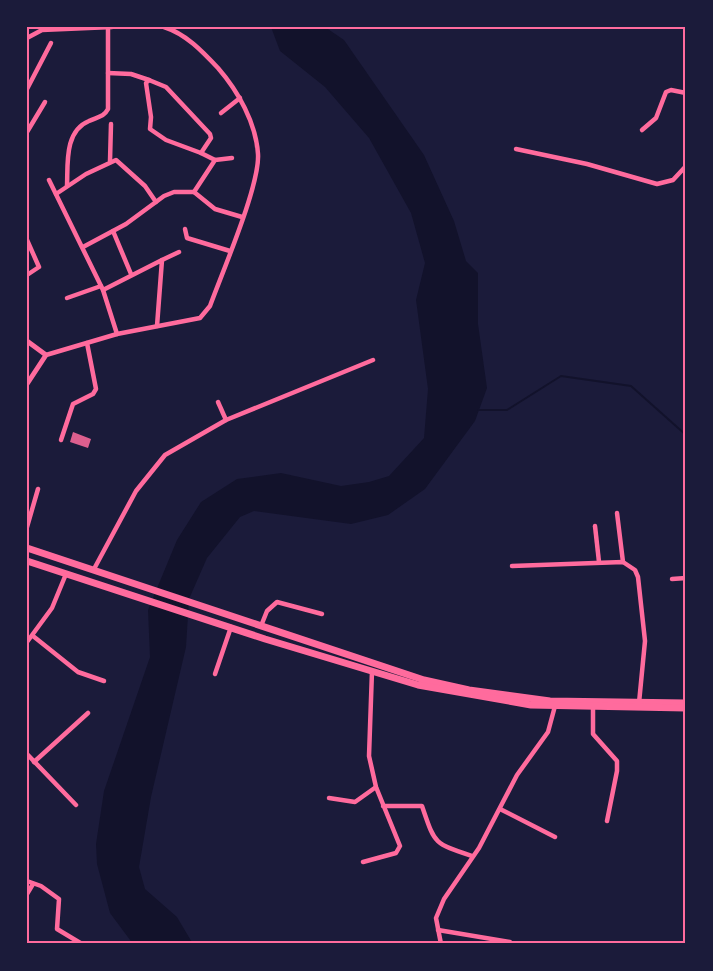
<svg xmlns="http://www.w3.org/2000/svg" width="713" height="971" font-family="'IBM Plex Serif',serif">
	<rect width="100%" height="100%" fill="#1b1b3a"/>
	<path fill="#12122b" d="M271 27H325L344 40 424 155 454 221 466 261 478 273V324L487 388 475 421 425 489 388 515 351 524 254 511 240 517 207 558 189 599 186 647 151 797 139 867 145 889 177 917 193 944H133L110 913 97 864 96 844 104 791 150 657 148 610 177 540 201 502 237 479 281 473 341 486 369 482 389 476 424 438 428 389 416 300 425 263 411 213 369 138 325 87 280 51Z"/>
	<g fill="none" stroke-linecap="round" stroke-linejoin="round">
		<path stroke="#12122b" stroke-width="2" d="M478 410H507L561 376 631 386 686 435"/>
	</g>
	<path fill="#dd5f8e" d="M73 432 91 439 88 448 70 442Z"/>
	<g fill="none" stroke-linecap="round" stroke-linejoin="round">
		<g stroke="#ff6b9d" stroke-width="4.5">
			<path d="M27 38 42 30 112 27"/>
			<path d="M108 73 131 74 149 80"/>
			<path d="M149 80 166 87 210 134 211 138 201 153 166 140 150 129 151 117 146 83Z"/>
			<path d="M27 89 51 43"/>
			<path d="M221 113 240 98"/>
			<path d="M642 130 656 118 666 92 671 90 686 93"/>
			<path d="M27 132 45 102"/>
			<path d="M516 149 587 164 657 184 673 180 686 166"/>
			<path d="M201 153 215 160"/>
			<path d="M232 158 215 160 194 192 215 209 242 217"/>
			<path d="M110 161 111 124"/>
			<path d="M49 180 103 290 117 334"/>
			<path d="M67 186C68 165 64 131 89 121 97 117 104 117 108 109V27"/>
			<path d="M56 194 86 174 116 160 145 186 156 202"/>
			<path d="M185 229 187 238 230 251"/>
			<path d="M113 231 131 274"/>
			<path d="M27 240 39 267 27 275"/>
			<path d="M83 247 126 224 164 196 174 192H194"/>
			<path d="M162 260 179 252"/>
			<path d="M103 290 162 260 157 326"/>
			<path d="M67 298 101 286"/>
			<path d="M46 355 117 334 200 318 210 306C222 273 260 185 258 154 256 123 238 91 218 68 202 51 186 34 164 27"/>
			<path d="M218 402 226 420"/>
			<path d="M61 440 73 404 93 394 96 389 87 343"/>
			<path d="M617 513 623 562"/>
			<path d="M595 526 599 562"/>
			<path d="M27 527 38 489"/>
			<path d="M512 566 623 562 635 570 638 577 645 641 639 703"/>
			<path d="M94 569 136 491 165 455 226 420 373 360"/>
			<path d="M672 579 686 578"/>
			<path d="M261 626 267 611 277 602 322 614"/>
			<path d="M33 636 78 672 104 681"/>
			<path d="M27 642 52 608 66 574"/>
			<path d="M215 674 231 627"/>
			<path d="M593 707V734L617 761V771L607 821"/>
			<path d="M27 754 76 805"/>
			<path d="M34 762 88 713"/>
			<path d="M329 798 355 802 376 787"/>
			<path d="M383 806H422C435 844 433 843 472 856"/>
			<path d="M500 809 555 837"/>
			<path d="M363 862 396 853 400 846 376 787 369 756 372 671"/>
			<path d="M27 881 41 886 59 899 57 929 82 944"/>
			<path d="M27 894 33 884"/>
			<path d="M438 930 510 942"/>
			<path d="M441 944 436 918 444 899 479 848 517 775 548 732 555 706"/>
		</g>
		<path stroke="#ff6b9d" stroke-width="5" d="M27 341 46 355 27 384"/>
		<g stroke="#ff6b9d" stroke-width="7">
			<path d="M27 548 424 680 469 690 550 701 686 703"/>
			<path d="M27 561 265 639 418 685 531 705 686 708"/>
		</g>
	</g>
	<rect width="713" height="971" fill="none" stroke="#1b1b3a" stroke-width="57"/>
	<rect x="28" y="28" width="656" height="914" fill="none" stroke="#ff6b9d" stroke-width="2"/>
</svg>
